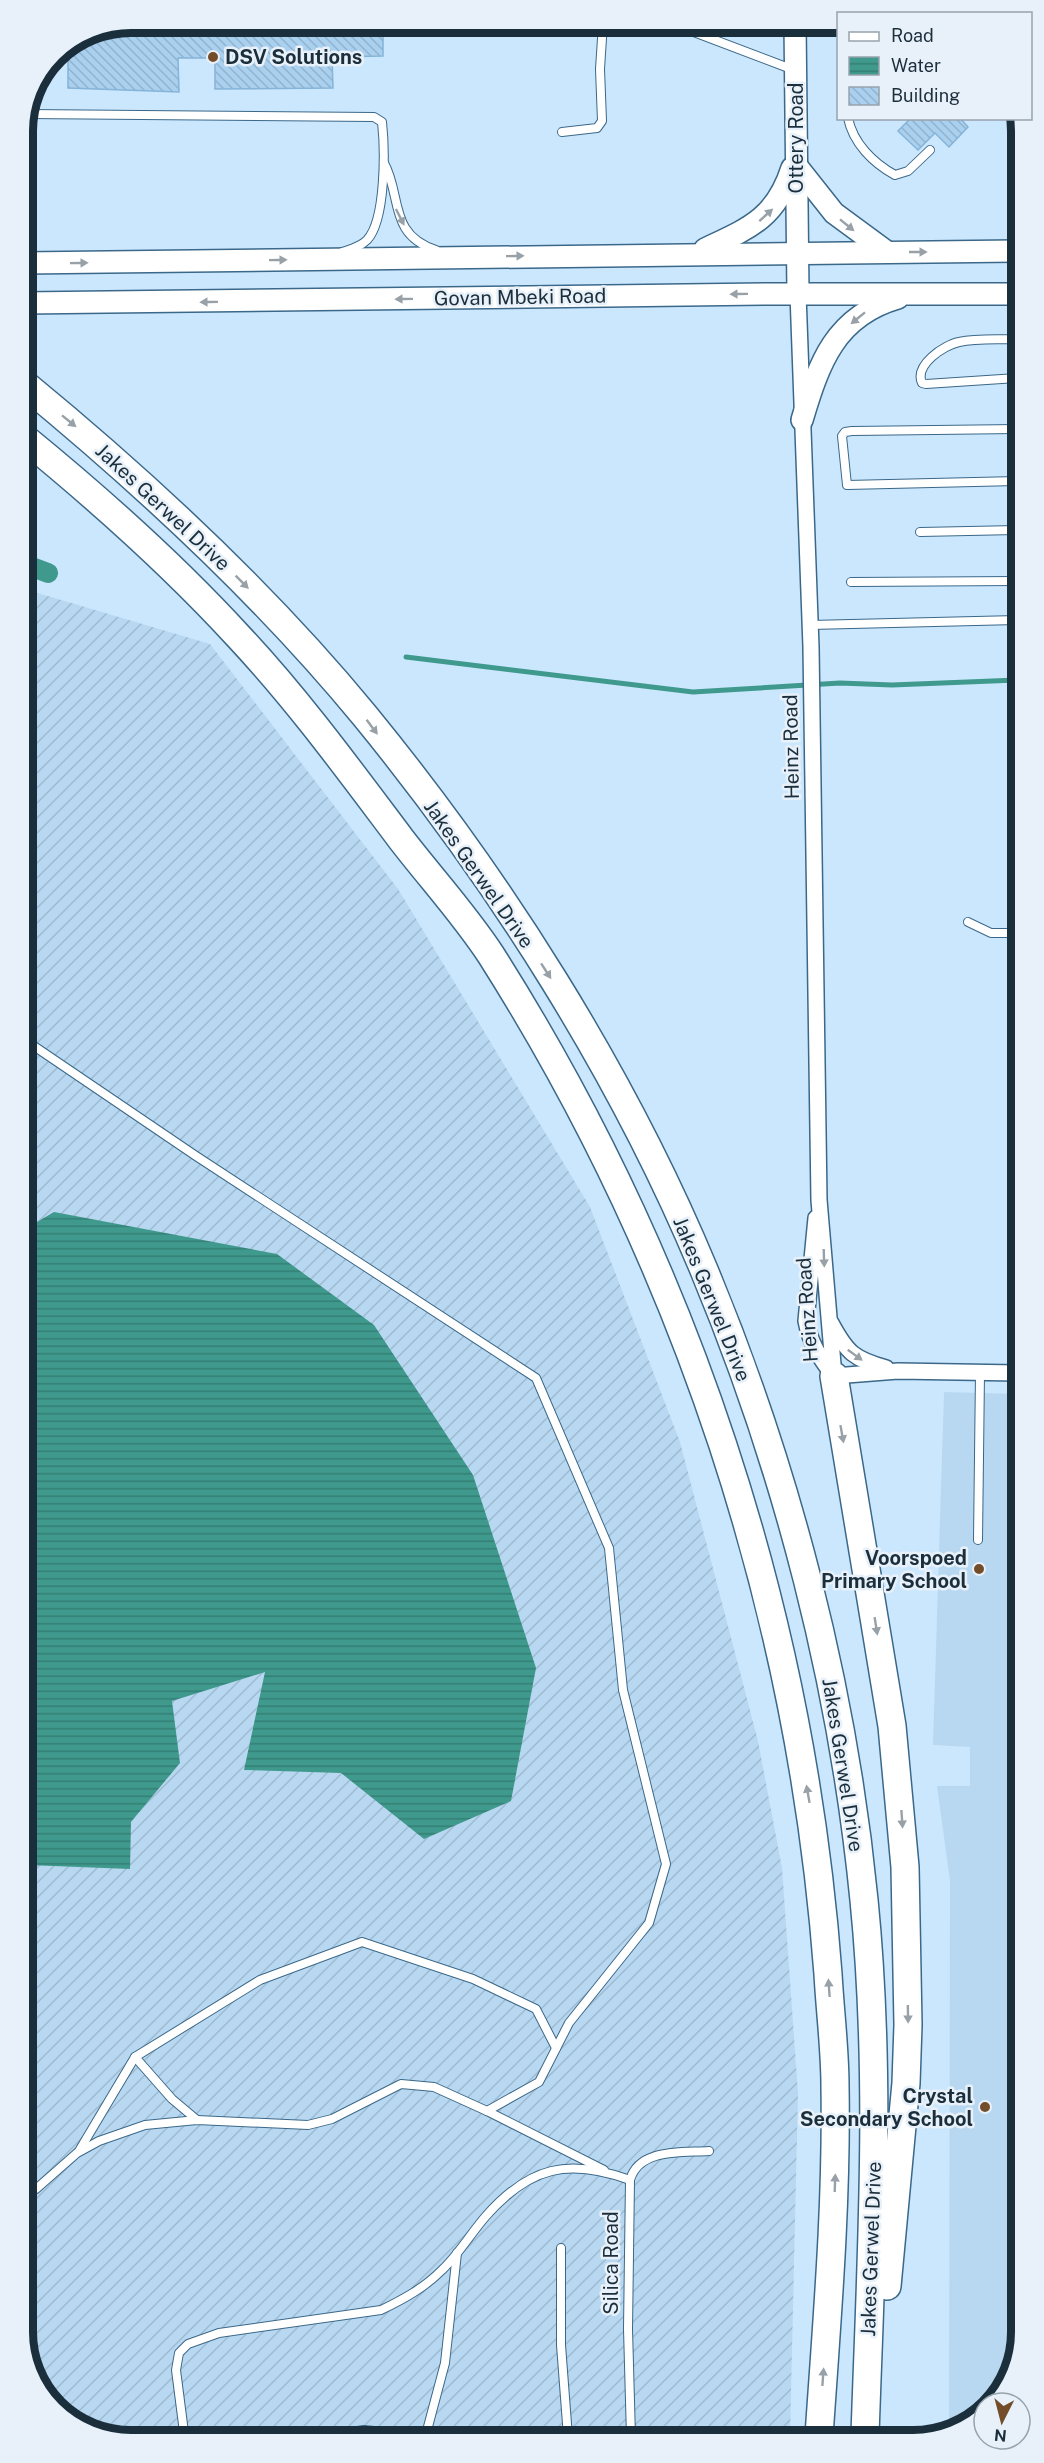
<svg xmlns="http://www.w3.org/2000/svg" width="1044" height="2463" font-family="'Public Sans',sans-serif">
	<defs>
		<pattern id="industrial-furrows" width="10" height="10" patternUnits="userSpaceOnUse" patternTransform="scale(1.5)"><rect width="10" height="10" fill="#b8d8f1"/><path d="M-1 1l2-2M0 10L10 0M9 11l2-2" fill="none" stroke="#9ebad0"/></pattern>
		<pattern id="water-rules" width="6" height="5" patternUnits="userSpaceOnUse" patternTransform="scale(1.5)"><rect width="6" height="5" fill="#3f9a8d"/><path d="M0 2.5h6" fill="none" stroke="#347e74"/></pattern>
		<pattern id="building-back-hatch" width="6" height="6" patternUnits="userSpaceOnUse" patternTransform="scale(1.5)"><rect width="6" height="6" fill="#aad0ef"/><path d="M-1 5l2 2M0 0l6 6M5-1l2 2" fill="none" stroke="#92b3ce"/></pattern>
	</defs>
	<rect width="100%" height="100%" fill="#cbe7fe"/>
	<path fill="#b8d8f1" d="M944 1392 1019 1394 1021 2333 999 2398 992 2403H984V2409L949 2434 950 1881 937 1786H970V1747L933 1745Z"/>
	<path fill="url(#industrial-furrows)" d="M24 589 210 644 398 889 590 1207 680 1442 758 1741 782 1868 798 2093 790 2436 123 2440 65 2418 28 2367Z"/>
	<path fill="url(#water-rules)" d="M54 1212 277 1254 374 1325 473 1475 536 1668 511 1801 424 1839 341 1773 244 1770 265 1672 172 1701 180 1763 131 1822 130 1869 27 1865 25 1229Z"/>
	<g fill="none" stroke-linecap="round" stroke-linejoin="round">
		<path stroke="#3f9a8d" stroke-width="5" d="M406 657 693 692 840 683 892 685 1017 680"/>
		<path stroke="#3f9a8d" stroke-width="20" d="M24 564 48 573"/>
	</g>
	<g fill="url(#building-back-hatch)" stroke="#85b4d8" stroke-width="1.5">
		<path d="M131 22 383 23V56L332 57 333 88 215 89V58H178L179 92 68 88V45L90 31Z"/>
		<path d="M911 118H960L968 127 949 147 935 133 918 150 898 131Z"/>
	</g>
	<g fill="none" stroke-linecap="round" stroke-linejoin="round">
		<defs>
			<g id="lane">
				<path d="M670 23 794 70"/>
				<path d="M795 32 838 27"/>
				<path d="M27 114 374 117 382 122C385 149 386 220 367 240 360 247 351 249 342 252"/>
				<path d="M848 118C853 143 873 163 895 175L908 171 930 150"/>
				<path d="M562 132 597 128 602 121 600 69 603 23"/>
				<path d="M384 163C402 195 388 235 436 250"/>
				<path d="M1016 339C998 340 977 338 959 342 944 345 914 365 922 383L926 384 1017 378"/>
				<path d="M1017 429 852 431 845 432 842 436 847 485 1017 481"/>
				<path d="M920 532 1017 530"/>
				<path d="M851 582 1017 581"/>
				<path d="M810 625 1017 620"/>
				<path d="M968 922 991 933H1018"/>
				<path d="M25 1040 196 1156 536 1378 609 1548 623 1690 666 1864 649 1923 569 2023 539 2082 487 2111"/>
				<path d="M978 1540 980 1373"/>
				<path d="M197 2120 172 2099 135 2057 260 1980 362 1942 473 1979 536 2009 556 2048"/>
				<path d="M79 2151 135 2057"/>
				<path d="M28 2193 36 2189 77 2153 99 2141 145 2125 197 2120 308 2125 332 2119 401 2084 434 2087 487 2111 604 2170"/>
				<path d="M561 2248V2345L568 2437"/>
				<path d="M631 2437 628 2329 630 2180C639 2148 682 2153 709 2151"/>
				<path d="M425 2438 445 2363 457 2253"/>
				<path d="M305 2439 364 2430 426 2436"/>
				<path d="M185 2440 176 2370 179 2353 188 2344 219 2333 381 2310C404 2299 424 2288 442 2270 459 2254 471 2233 486 2216 530 2166 569 2158 630 2180"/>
			</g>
			<g id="street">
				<path d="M798 294 811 647 819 1200 834 1376"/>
				<path d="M816 1218 806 1321C810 1343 820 1358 833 1375"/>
				<path d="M831 1323C847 1353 854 1359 886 1368"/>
				<path d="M834 1376 898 1371 1019 1373"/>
			</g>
			<g id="secondary">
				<path d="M795 23 798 294"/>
				<path d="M796 165 834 213 887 252"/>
				<path d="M705 249C750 228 776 218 792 168"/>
				<path d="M23 263 1016 251"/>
				<path d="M23 303 770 294H1016"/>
				<path d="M802 420C819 363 835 316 898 298"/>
			</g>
			<g id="highway">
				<path d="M23 383C146 484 264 593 365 716 500 881 622 1073 704 1270 787 1469 843 1686 864 1900 882 2079 871 2257 865 2435"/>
				<path d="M23 437C99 499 173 565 239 637 298 700 349 770 401 839 431 878 465 915 491 955 686 1262 801 1612 828 1974 830 2011 835 2049 835 2086 837 2203 827 2319 819 2436"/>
				<path d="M834 1376 892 1726 905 1867 908 2025 906 2083 887 2286"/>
			</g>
		</defs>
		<use href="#lane" stroke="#3b6889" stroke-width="10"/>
		<use href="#street" stroke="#3b6889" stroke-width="18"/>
		<use href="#secondary" stroke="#3b6889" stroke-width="24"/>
		<use href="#highway" stroke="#3b6889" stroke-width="30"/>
		<use href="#lane" stroke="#fff" stroke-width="8"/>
		<use href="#street" stroke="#fff" stroke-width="15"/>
		<use href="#secondary" stroke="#fff" stroke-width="21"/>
		<use href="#highway" stroke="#fff" stroke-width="27"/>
	</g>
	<defs><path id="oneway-solid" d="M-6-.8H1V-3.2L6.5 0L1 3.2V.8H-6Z" transform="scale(1.5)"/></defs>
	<g fill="#98a1a7">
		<use href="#oneway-solid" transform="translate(766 215) rotate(-42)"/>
		<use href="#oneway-solid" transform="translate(400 217) rotate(63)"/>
		<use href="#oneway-solid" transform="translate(847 225) rotate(39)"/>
		<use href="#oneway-solid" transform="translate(918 252)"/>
		<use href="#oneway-solid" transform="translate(515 256) rotate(-1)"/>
		<use href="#oneway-solid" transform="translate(278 260) rotate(-1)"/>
		<use href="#oneway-solid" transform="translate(79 263) rotate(-1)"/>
		<use href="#oneway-solid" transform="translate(739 294) rotate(179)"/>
		<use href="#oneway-solid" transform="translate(404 299) rotate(179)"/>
		<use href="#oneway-solid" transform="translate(209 302) rotate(179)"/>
		<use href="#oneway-solid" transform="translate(858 318) rotate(141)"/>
		<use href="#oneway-solid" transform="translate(69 421) rotate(39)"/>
		<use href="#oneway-solid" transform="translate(242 582) rotate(45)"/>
		<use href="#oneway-solid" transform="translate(372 727) rotate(53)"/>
		<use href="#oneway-solid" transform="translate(546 971) rotate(57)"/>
		<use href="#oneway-solid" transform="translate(824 1258) rotate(88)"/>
		<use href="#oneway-solid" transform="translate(855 1355) rotate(36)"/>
		<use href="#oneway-solid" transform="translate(842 1434) rotate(80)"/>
		<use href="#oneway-solid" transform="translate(876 1626) rotate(81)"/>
		<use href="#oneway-solid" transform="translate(808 1794) rotate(-100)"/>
		<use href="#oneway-solid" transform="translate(902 1819) rotate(86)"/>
		<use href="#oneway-solid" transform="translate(829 1988) rotate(-94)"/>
		<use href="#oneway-solid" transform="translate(908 2014) rotate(89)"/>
		<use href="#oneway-solid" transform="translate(835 2183) rotate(-88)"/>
		<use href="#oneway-solid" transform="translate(823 2377) rotate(-86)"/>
	</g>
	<g fill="#734d2a" stroke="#e8f1f9" stroke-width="2">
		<circle cx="213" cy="57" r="6"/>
		<circle cx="979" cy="1569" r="6"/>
		<circle cx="985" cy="2107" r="6"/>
	</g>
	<g text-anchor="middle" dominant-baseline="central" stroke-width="5" stroke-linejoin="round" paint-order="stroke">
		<g font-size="20" font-weight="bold" fill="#1b2e3c" stroke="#e8f1f9" text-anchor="end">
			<text x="225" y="57" text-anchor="start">DSV Solutions</text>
			<text x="967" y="1558">Voorspoed<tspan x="967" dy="23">Primary School</tspan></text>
			<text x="973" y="2096">Crystal<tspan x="973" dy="23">Secondary School</tspan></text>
		</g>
		<g font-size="20" fill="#1b2e3c" stroke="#e8f1f9">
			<text transform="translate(796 138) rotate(-90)">Ottery Road</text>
			<text transform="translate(520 297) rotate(-1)">Govan Mbeki Road</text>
			<text transform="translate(163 507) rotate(43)">Jakes Gerwel Drive</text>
			<text transform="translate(791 747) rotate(-91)">Heinz Road</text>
			<text transform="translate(479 874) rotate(55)">Jakes Gerwel Drive</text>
			<text transform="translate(712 1299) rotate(68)">Jakes Gerwel Drive</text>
			<text transform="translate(807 1310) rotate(-94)">Heinz Road</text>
			<text transform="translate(843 1765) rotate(81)">Jakes Gerwel Drive</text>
			<text transform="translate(871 2249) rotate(-88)">Jakes Gerwel Drive</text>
			<text transform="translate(611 2263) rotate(-90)">Silica Road</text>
		</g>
	</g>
	<path d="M0 0H1044V2463H0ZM131 33H913A98 98 0 0 1 1011 131V2332A98 98 0 0 1 913 2430H131A98 98 0 0 1 33 2332V131A98 98 0 0 1 131 33Z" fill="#e8f1f9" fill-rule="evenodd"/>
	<path fill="none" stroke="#1b2e3c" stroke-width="8" d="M131 33H913A98 98 0 0 1 1011 131V2332A98 98 0 0 1 913 2430H131A98 98 0 0 1 33 2332V131A98 98 0 0 1 131 33Z"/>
	<rect x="837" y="12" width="195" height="108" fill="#e8f1f9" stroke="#96a3ad" stroke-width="1.5"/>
	<rect x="849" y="32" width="30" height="9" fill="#ffffff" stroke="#96a3ad" stroke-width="1.5"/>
	<text x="891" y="42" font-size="18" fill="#1b2e3c">Road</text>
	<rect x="849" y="57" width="30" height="18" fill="url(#water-rules)" stroke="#96a3ad" stroke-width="1.5"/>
	<text x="891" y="72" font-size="18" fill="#1b2e3c">Water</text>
	<rect x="849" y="87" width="30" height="18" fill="url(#building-back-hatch)" stroke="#96a3ad" stroke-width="1.5"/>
	<text x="891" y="102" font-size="18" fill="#1b2e3c">Building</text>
	<g transform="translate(1002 2421) rotate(186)"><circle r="28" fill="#e8f1f9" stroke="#96a3ad" stroke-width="1.5"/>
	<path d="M0-4.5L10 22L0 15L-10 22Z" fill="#734d2a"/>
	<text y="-9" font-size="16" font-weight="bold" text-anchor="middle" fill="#1b2e3c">N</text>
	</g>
</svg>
